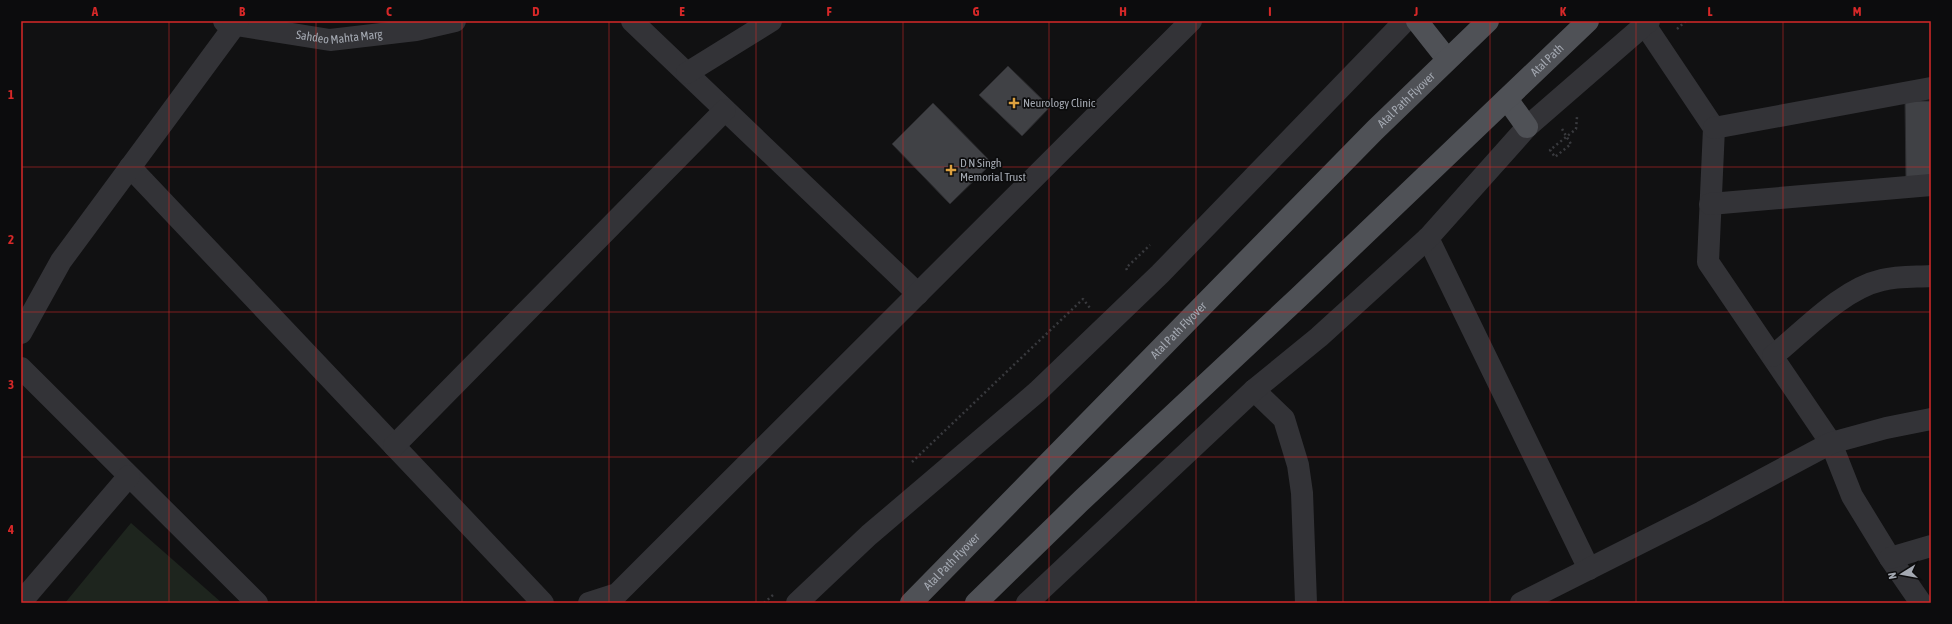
<svg xmlns="http://www.w3.org/2000/svg" width="1952" height="624" font-family="'Asap Condensed',sans-serif">
	<rect width="100%" height="100%" fill="#111112"/>
	<path fill="#1e251e" d="M131 523 222 603H65Z"/>
	<g fill="#404145" stroke="#2b2b2e">
		<path d="M1008 66 1050 107 1022 136 979 95Z"/>
		<path d="M1905 101H1931V180H1906Z"/>
		<path d="M933 103 992 163 950 204 892 144Z"/>
	</g>
	<g fill="none" stroke-linecap="round" stroke-linejoin="round">
		<g stroke="#393a3e" stroke-width="2.5" stroke-dasharray="2 3" stroke-linecap="butt">
			<path d="M1677 29 1686 21"/>
			<path d="M1562 129 1571 144 1555 157 1550 150 1576 129 1577 117"/>
			<path d="M1127 270 1126 268 1150 245"/>
			<path d="M912 462 1083 299 1090 308"/>
			<path d="M764 603 773 595"/>
		</g>
		<g stroke="#333337" stroke-width="22">
			<path id="s1" d="M224 21 236 25 330 40 416 30 455 21"/>
			<path d="M632 21 918 294"/>
			<path d="M1645 25 1714 128 1708 262 1831 443 1852 496 1890 558 1921 603"/>
			<path d="M687 73 771 21"/>
			<path d="M1714 128 1931 88"/>
			<path d="M130 167 543 603"/>
			<path d="M1710 204 1931 185"/>
			<path d="M1428 238 1589 569"/>
			<path d="M21 333 61 261 238 21"/>
			<path d="M1773 356C1804 331 1842 289 1882 280 1898 276 1915 277 1931 276"/>
			<path d="M21 368 257 603"/>
			<path d="M1254 390 1284 419 1298 465 1302 493 1306 603"/>
			<path d="M394 446 725 110"/>
			<path d="M1890 558 1931 546"/>
			<path d="M21 602 129 476"/>
			<path d="M589 603 617 594 1191 21"/>
			<path d="M797 603 869 535 1037 392 1160 274 1405 21"/>
			<path d="M1027 603 1254 390 1319 337 1428 238 1527 127 1649 21"/>
			<path d="M1521 603 1702 512 1831 443 1886 428 1931 419"/>
		</g>
		<g stroke="#4f5156" stroke-width="22">
			<path d="M1417 21 1447 59"/>
			<path d="M1507 99 1527 127"/>
			<path id="s2" d="M911 603 1375 130 1488 21"/>
			<path id="s3" d="M976 603 1083 499 1299 297 1588 21"/>
		</g>
	</g>
	<path fill="none" stroke="#d62828" stroke-width="1" stroke-opacity="0.55" d="M169 21V603M316 21V603M462 21V603M609 21V603M756 21V603M903 21V603M1049 21V603M1196 21V603M1343 21V603M1490 21V603M1636 21V603M1783 21V603M21 167H1931M21 312H1931M21 457H1931"/>
	<g fill="#dda13f" stroke="#0c0c0d" stroke-width="1.5">
		<path d="M1012 97h4v4h4v4h-4v4h-4v-4h-4v-4h4z"/>
		<path d="M949 164h4v4h4v4h-4v4h-4v-4h-4v-4h4z"/>
	</g>
	<g text-anchor="middle" dominant-baseline="central" stroke-width="3.5" stroke-linejoin="round" paint-order="stroke">
		<g font-size="12" fill="#a4a9b2" stroke="#0c0c0d">
			<text stroke="none"><textPath href="#s1" startOffset="117">Sahdeo Mahta Marg</textPath></text>
			<text stroke="none"><textPath href="#s3" startOffset="788">Atal Path</textPath></text>
			<text stroke="none"><textPath href="#s2" startOffset="706">Atal Path Flyover</textPath></text>
			<text stroke="none"><textPath href="#s2" startOffset="382">Atal Path Flyover</textPath></text>
			<text stroke="none"><textPath href="#s2" startOffset="58">Atal Path Flyover</textPath></text>
		</g>
		<g font-size="12" fill="#a4a9b2" stroke="#0c0c0d" text-anchor="start">
			<text x="1023" y="103">Neurology Clinic</text>
			<text x="960" y="163">D N Singh<tspan x="960" dy="14">Memorial Trust</tspan></text>
		</g>
	</g>
	<rect width="1952" height="624" fill="none" stroke="#0c0c0d" stroke-width="44"/>
	<g transform="translate(1902 574) rotate(259)" stroke="#0c0c0d" stroke-width="3" paint-order="stroke">
	<path d="M0-3L7 15L0 10L-7 15Z" fill="#a4a9b2"/>
	<text y="-6" font-size="11" font-weight="bold" text-anchor="middle" fill="#a4a9b2">N</text>
	</g>
	<rect x="22" y="22" width="1908" height="580" fill="none" stroke="#d62828" stroke-width="1.5"/>
	<g font-size="13" text-anchor="middle" font-weight="bold" fill="#d62828">
		<text x="95" y="16">A</text>
		<text x="242" y="16">B</text>
		<text x="389" y="16">C</text>
		<text x="536" y="16">D</text>
		<text x="682" y="16">E</text>
		<text x="829" y="16">F</text>
		<text x="976" y="16">G</text>
		<text x="1123" y="16">H</text>
		<text x="1270" y="16">I</text>
		<text x="1416" y="16">J</text>
		<text x="1563" y="16">K</text>
		<text x="1710" y="16">L</text>
		<text x="1857" y="16">M</text>
		<text x="11" y="99">1</text>
		<text x="11" y="244">2</text>
		<text x="11" y="389">3</text>
		<text x="11" y="534">4</text>
	</g>
</svg>
